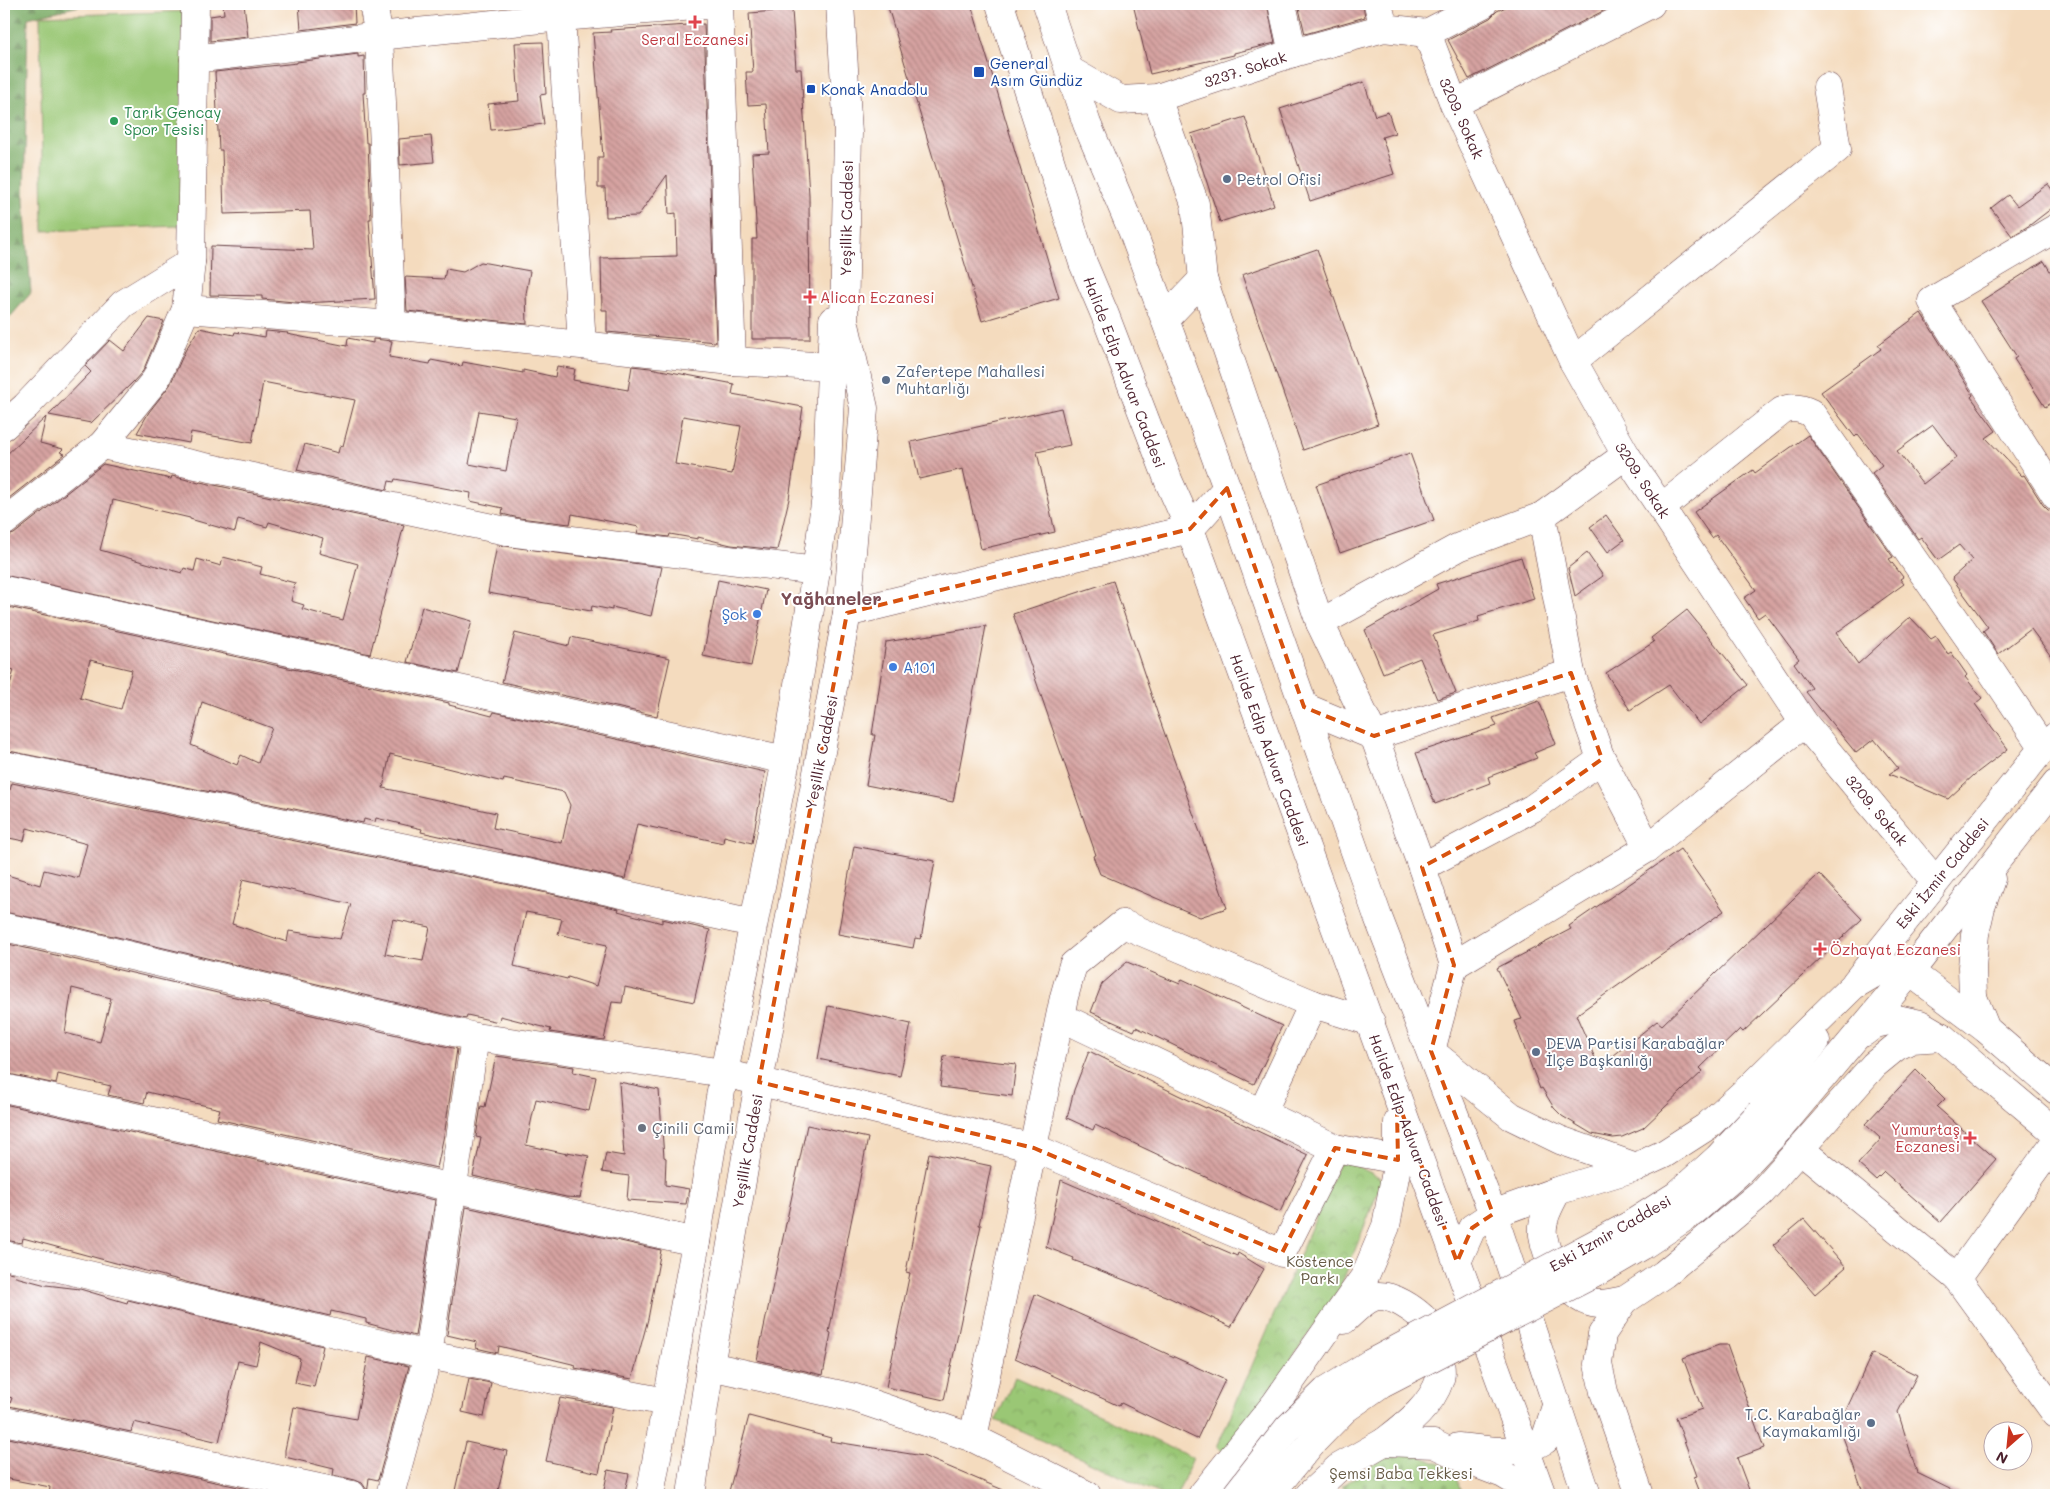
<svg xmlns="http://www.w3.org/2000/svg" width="2060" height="1499" font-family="Mali,sans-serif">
	<defs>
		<pattern id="forest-firs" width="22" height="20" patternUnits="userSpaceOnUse" patternTransform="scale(1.25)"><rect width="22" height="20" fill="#7bac66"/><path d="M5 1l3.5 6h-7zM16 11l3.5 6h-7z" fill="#678b54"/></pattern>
		<pattern id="cemetery-stones" width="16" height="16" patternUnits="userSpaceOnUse" patternTransform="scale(1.25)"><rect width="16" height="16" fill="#9ac775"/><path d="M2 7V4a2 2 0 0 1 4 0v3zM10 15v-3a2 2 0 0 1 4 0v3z" fill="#86aa65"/></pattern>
		<pattern id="park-crowns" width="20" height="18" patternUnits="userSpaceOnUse" patternTransform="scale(1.25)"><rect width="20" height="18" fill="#9ac775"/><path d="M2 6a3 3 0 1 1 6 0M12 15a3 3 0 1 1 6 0" fill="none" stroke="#86aa65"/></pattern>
		<pattern id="building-back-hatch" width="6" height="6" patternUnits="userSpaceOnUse" patternTransform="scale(1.25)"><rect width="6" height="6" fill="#d6a3a1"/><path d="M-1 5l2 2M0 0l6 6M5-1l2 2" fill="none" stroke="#b08483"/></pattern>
	</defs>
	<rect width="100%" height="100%" fill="#fff"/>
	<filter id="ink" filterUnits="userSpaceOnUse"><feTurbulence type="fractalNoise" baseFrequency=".02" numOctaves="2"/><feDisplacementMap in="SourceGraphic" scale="10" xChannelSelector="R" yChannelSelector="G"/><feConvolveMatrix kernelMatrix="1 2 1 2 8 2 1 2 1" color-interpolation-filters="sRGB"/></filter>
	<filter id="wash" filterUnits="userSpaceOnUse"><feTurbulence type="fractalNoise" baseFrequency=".0096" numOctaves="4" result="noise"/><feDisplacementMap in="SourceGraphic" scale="20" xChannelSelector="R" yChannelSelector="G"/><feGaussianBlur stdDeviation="1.12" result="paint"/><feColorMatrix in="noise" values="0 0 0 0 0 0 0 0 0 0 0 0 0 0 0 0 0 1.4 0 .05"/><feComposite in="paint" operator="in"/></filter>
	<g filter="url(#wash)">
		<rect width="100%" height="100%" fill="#f4dbbe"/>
		<path fill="url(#forest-firs)" stroke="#626648" d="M4 4H88L28 18 24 200 31 293 4 324Z"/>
		<path fill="url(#cemetery-stones)" stroke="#727350" d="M1399 1448 1453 1469 1462 1495H1349L1341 1486Z"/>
		<g fill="url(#park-crowns)" stroke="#727350">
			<path d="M1341 1158 1383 1179 1340 1288 1226 1455 1217 1447Z"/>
			<path d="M1015 1377 1193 1458 1177 1495H1162L996 1420Z"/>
		</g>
		<path fill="#9ac775" stroke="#727350" d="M194 11 179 226 43 231 40 16Z"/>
		<g id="blocks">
			<g fill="url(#building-back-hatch)" fill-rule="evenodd">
				<path d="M223 4H244L248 37 210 41V16L224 14Z"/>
				<path d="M299 4H354L355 23 301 30Z"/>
				<path d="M887 4H971L1059 298 982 321Z"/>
				<path d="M1133 4H1267L1275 43 1234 53V55L1150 74Z"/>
				<path d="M1298 4H1363L1365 17 1305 34Z"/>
				<path d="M1512 4H1617L1469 79 1448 40 1490 18 1497 11Z"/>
				<path d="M792 10 796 69H801L809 195 810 339H752V239H757L752 154 769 153 766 104 748 105 746 72H753L749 13Z"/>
				<path d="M704 24 716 342 607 332V310H602L601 258 677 256 676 213 669 214 667 175 638 216 606 217 605 188H598V157H603L593 33 611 32 610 30Z"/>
				<path d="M543 42 546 94 540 95 544 124 491 130 488 104 519 101 515 43Z"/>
				<path d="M358 54V57L364 56 365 93H363L366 143H368L371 219H369L375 299 305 303 262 299V296L210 295 211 246 313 250 310 211 224 214 222 150H219L215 72 297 63V62Z"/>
				<path d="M1364 82 1375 116 1388 112 1395 133 1382 137 1394 174 1310 201 1280 109Z"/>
				<path d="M1245 117 1274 205 1220 222 1191 134Z"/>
				<path d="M431 136 434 162 400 165 399 139Z"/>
				<path d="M2048 184 2056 195V205L2030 225 2012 236 1991 208 2008 195 2017 206Z"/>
				<path d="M1317 249 1378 424 1303 450 1242 275Z"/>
				<path d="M2044 261 2056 281V400L2045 407 2014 359 2017 357 1981 301Z"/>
				<path d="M481 262 530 271 526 294 527 324 407 311 405 277 444 279 446 269 463 272Z"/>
				<path d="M1921 313 1973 395 1971 397 1996 431 1986 438 2022 476 2024 475 2043 505 2048 510 2056 513V663L2031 629 1998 654 1983 631 1988 627 1952 578 1972 560 1959 545 1938 560 1921 537 1918 539 1872 473 1882 465 1858 434 1855 437 1821 392 1881 349 1878 345ZM1933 425 1957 457 1923 484 1897 451Z"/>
				<path d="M149 318 164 321 143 371 133 382 91 423 49 415 91 372 85 366 110 340 124 351Z"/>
				<path d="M199 328 234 335 235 332 265 337 266 331 288 333 287 334 347 346 348 338 373 343V339L392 341 389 357 430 364 431 360 462 366 463 362 523 373V370L555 377 557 366 575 369 573 380 628 390 632 366 650 368 734 384 732 394 803 407 789 499 777 550 731 545 698 537V539L670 534 669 537 637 533 639 527 572 514 570 524 519 518 502 514 503 508 470 501 471 493 395 479 394 482 389 481 387 490 297 470 305 444 338 453 340 445 343 446 355 400 263 382 252 443 191 432 189 443 137 433 149 412 170 385 185 351ZM479 411 516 417 506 471 469 464ZM683 416 741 426 732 474 675 464Z"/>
				<path d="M1061 408 1070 445 1037 452 1055 532 981 549 963 469 919 479 911 442Z"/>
				<path d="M46 417 40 443 63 449 60 452 65 454 4 502V457Z"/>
				<path d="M1808 435 1893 557 1889 559 1903 577 1900 579 1904 584 1836 633 1858 664 1910 617 1931 639 1936 636 1948 654 1951 652 1967 675 1965 677 1982 698 1975 704 2008 749 1974 775 1948 799 1889 774 1898 768 1874 739 1856 753 1806 692 1812 688 1794 663 1799 659 1765 613 1758 618 1744 598 1756 590 1716 535 1712 538 1694 512 1753 470 1755 473Z"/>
				<path d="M1410 453 1434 520 1340 553 1316 485Z"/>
				<path d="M103 464 171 479 172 476 199 483 200 482 404 525 370 654 4 575V537L14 534ZM113 500 190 518V519L235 532 238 519 267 527 269 522 323 538 319 553 358 564 343 620 302 609 304 605 291 601 295 583 260 574 262 567 223 557 221 566 197 559 194 571 184 568 182 573 100 550Z"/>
				<path d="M1606 515 1624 540 1608 552 1590 527Z"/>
				<path d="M497 545 662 567 651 616 612 607V610L592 606 591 611 488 593Z"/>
				<path d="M1587 553 1603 576 1575 596 1568 568Z"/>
				<path d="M1521 557 1534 599 1478 616 1479 621 1433 635 1456 693 1437 699 1420 658 1383 673 1365 630 1438 589 1436 584Z"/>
				<path d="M718 580 766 590 751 666 703 656Z"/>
				<path d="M1113 581 1158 715 1227 908 1200 917 1100 874 1093 856 1096 855 1013 614Z"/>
				<path d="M8 607 449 703V705L492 716 494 712 765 772 752 843 724 836 723 843 637 824 625 879 502 852 503 850 421 832 422 829 376 818 375 822 364 819 363 823 4 750V708L14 670 4 667V622ZM90 660 132 670 121 709 80 698ZM202 702 272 728 258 763 241 755 237 765 191 745ZM390 754 503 782 504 779 564 792 570 805 562 843 493 828 496 813 383 788Z"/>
				<path d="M422 607 472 621 458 673 407 662Z"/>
				<path d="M1687 610 1748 685 1699 724 1669 685 1630 710 1606 673 1654 642 1651 638Z"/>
				<path d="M986 626 953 802 866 785 875 735H872L886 642Z"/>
				<path d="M515 633 569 646 571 637 670 658 657 716 502 682Z"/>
				<path d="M1539 701 1556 744 1534 753 1537 758 1488 777 1490 783 1435 804 1416 753 1497 726 1493 718Z"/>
				<path d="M12 783 515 886 619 909 618 911 662 923V919L710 930 694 1002 625 987 622 1003 612 1002 604 1040 550 1032 551 1029 500 1016 499 1022 467 1015 466 1019 66 925 4 912V874L40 885 44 870 78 878 87 844 27 828 24 841 4 837V788L10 790ZM243 879 351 904 340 939 289 931 287 942 232 924ZM526 912 562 919 558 934 607 945 596 986 568 977 567 979 514 966ZM393 919 430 927 423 961 385 954Z"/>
				<path d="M854 846 935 861 921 939 915 938 913 948 838 934Z"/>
				<path d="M1680 849 1724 911 1576 1015 1599 1067 1657 1021 1662 1025 1819 874 1862 919 1743 1032 1740 1029 1700 1068 1703 1071 1643 1128 1622 1137 1613 1138 1592 1134 1562 1116 1554 1108 1542 1088 1540 1089 1514 1021 1522 1019 1497 968 1571 929 1569 926Z"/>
				<path d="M4 943 457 1049 445 1130 437 1168 217 1119 220 1109 147 1092 144 1103 108 1095 111 1086 58 1074 56 1084 4 1073ZM72 988 111 998 100 1042 65 1033Z"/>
				<path d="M1127 962 1180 984 1182 979 1282 1026 1254 1084 1136 1027 1134 1031 1091 1012 1102 984Z"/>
				<path d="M828 1006 911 1024 900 1076 818 1059Z"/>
				<path d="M1089 1051 1178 1095 1206 1108 1207 1107 1308 1155 1280 1212 1095 1125 1093 1130 1067 1118 1074 1090Z"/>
				<path d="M496 1056 574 1067 573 1072 596 1077 589 1111 536 1099 526 1145 567 1154V1152L589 1156 580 1198 566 1197 473 1176 481 1138 476 1137 481 1106 485 1107Z"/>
				<path d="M944 1056 1016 1064 1012 1096 940 1087Z"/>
				<path d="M1916 1070 1945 1099 1937 1107 1996 1159 1941 1222 1884 1172 1876 1180 1858 1164 1881 1139 1865 1124Z"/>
				<path d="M619 1082 659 1090 664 1157 666 1158 665 1185 689 1189 686 1204 627 1200 629 1176 602 1172 606 1153 624 1156Z"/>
				<path d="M4 1104 435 1200 415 1336 366 1323V1319L331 1311 330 1316 201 1286 23 1238 22 1243 4 1240Z"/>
				<path d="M807 1125 868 1138 829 1332 831 1333 823 1375 757 1360Z"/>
				<path d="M929 1153 991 1166 979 1225H981L944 1400 886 1387 910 1273 906 1272Z"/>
				<path d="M1061 1180 1237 1256 1238 1253 1264 1269 1231 1327 1168 1297 1073 1260 1074 1258 1046 1247Z"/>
				<path d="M466 1207 661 1250 648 1319 632 1379 575 1368 576 1365 499 1346 498 1353 476 1348 477 1342 447 1335Z"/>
				<path d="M1804 1219 1846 1267 1815 1294 1773 1245Z"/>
				<path d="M4 1271 13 1273 12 1276 46 1285 80 1289 127 1303 128 1300 323 1346 314 1387 295 1383 300 1358 261 1342 256 1365 238 1361 219 1442 134 1422 131 1432 9 1406 12 1398 4 1395Z"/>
				<path d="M1035 1294 1225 1380 1197 1439 1121 1403 1119 1406 1015 1358Z"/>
				<path d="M1719 1345H1727L1764 1448 1737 1458 1751 1495H1701L1694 1477 1697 1476 1676 1418 1702 1409 1683 1358Z"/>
				<path d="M1872 1353 1917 1375 1898 1412 1917 1473 1962 1495H1864L1839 1426Z"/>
				<path d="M368 1357 409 1366 378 1480 369 1478 367 1495V1490L362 1483 355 1480 333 1475 334 1469 285 1457V1450L294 1407 356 1419Z"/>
				<path d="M469 1379 491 1383 484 1417 462 1412Z"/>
				<path d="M560 1398 613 1407 599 1473 546 1461Z"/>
				<path d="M749 1416 831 1438 830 1441 923 1456 1015 1495H728Z"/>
				<path d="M4 1437 257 1491 256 1495H49L50 1487 4 1478Z"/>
				<path d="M466 1442 507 1451 497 1495H454Z"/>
				<path d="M608 1470 629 1474 624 1495H603Z"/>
			</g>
		</g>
	</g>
	<g filter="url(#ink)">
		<use href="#blocks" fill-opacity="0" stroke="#643b41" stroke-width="1"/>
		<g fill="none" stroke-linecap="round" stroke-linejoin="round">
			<defs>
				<g id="minor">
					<path d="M373 4 379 36 392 325"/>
					<path d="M559 4 561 17 582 344"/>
					<path d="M719 4 732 361"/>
					<path d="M1282 4 1293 53"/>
					<path d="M1378 4 1384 28"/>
					<path d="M1427 33 1483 4"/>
					<path d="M194 59 379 36 561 17 719 4"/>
					<path d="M1157 98 1195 204 1203 279"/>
					<path d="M1454 104 1651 4"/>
					<path d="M2056 228 1932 301 2056 496"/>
					<path d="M186 309 392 325 732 361 832 367"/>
					<path d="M1165 319 1203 279 1320 623 1374 736 1422 867 1454 965 1431 1051"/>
					<path d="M1573 361 1837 149 1827 87"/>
					<path d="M4 426 26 406 123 304 191 262"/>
					<path d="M102 445 516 533 816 571"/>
					<path d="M1661 508 1782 411C1792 406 1801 408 1811 413L1984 660 2043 748"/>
					<path d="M1542 516 1571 673 1600 756 1648 848"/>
					<path d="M4 522 102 445 156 379 186 309 191 262 195 4"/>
					<path d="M4 590 786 760"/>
					<path d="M847 613 1190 529 1227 488"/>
					<path d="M1320 623 1459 547 1542 516 1626 455"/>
					<path d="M1304 707 1374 736 1571 673"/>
					<path d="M4 765 518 871 753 923"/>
					<path d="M1422 867 1533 808 1602 759"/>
					<path d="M4 927 63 940 475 1037 724 1073 1034 1148 1282 1253 1335 1148"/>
					<path d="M1454 965 1648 848 1804 723"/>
					<path d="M1061 1017 1335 1148 1398 1160"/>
					<path d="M4 1088 696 1242"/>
					<path d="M1262 1113 1313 1004"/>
					<path d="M1800 1149 1957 1278 2056 1414"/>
					<path d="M4 1255 428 1355 666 1402"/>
					<path d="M1957 1278 2056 1141"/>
					<path d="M710 1366 855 1398 973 1438 1087 1495"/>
					<path d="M4 1421 352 1495"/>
					<path d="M973 1438 1064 997 1073 965 1123 924 1313 1004 1371 1022"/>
					<path d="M390 1495 428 1355 475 1037"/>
				</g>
				<g id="major">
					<path d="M1000 4 1083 263 1105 315 1169 482 1190 529 1542 1495"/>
					<path d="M1047 4 1087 124 1132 230 1227 488 1378 917 1493 1214 1587 1495"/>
					<path d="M1069 70 1121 100 1157 98 1293 53 1384 28 1427 33 1454 104 1573 361 1626 455 1804 723 1935 881"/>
					<path d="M1991 879 1981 907 1975 934 1972 967 1973 997 1986 1029 2056 1090"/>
					<path d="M1855 983 2043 748 2056 736"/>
					<path d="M1863 1033 1875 1024 1897 1019 1920 1024 1942 1037 2056 1133"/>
					<path d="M1433 1053 1511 1116 1560 1140 1636 1167"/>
					<path d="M1760 1113 1816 1041"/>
					<path d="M1779 1129 1910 972 2056 784"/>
					<path d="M1457 1262 1472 1228 1493 1214 1557 1191"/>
					<path d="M1625 1300C1616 1302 1606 1304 1598 1304 1569 1302 1547 1261 1543 1235 1541 1219 1550 1205 1557 1191L1636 1167 1664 1154 1706 1127 1748 1089 1853 986 1875 973 1897 969 1910 972 1986 1029"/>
					<path d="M1344 1320C1353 1312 1366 1297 1379 1296 1394 1296 1412 1308 1423 1318 1433 1326 1444 1367 1440 1379 1431 1407 1406 1425 1384 1442"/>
					<path d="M1458 1447 1496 1451 1526 1450 1545 1440 1556 1406"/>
					<path d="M650 1495 696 1242 724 1073 786 760 816 571 826 496 833 320"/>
					<path d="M691 1495 710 1366 759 1082 847 613 864 408 844 320 848 133 840 4"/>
					<path d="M1202 1495 1275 1404 1365 1276 1386 1226 1398 1160V1122"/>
					<path d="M1309 1495 1338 1468 1384 1442 1434 1444 1474 1463 1503 1474 1525 1487 1534 1495"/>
					<path d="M1640 1495 1604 1392 1598 1364 1602 1334 1625 1300 1664 1274 1761 1193 1874 1065 1896 1047 1912 1039 1942 1037"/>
				</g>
			</defs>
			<use href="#minor" stroke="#643b41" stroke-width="29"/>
			<use href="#major" stroke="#643b41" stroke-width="29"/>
			<use href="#minor" stroke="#fff" stroke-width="28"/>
			<use href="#major" stroke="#fff" stroke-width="28"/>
			<defs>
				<g id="major-bridge">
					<path d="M1236 1495 1288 1428 1326 1391 1371 1363 1630 1225 1677 1195 1718 1158 1760 1113"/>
					<path d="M1269 1495 1310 1445 1345 1409 1382 1383 1599 1271 1642 1246 1693 1212 1737 1174 1779 1129"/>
				</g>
			</defs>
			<use href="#major-bridge" stroke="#643b41" stroke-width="29" stroke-linecap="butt"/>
			<use href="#major-bridge" stroke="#fff" stroke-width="28"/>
		</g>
	</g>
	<path fill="none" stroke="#d8530f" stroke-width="4" stroke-dasharray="10 6" stroke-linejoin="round" d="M1227 488 1304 707 1374 736 1571 673 1602 759 1533 808 1422 867 1454 965 1431 1051 1493 1214 1472 1228 1457 1262 1401 1110H1397L1398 1160 1335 1148 1282 1253 1034 1148 759 1082 847 613 1190 529Z"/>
	<g fill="#e0444e" stroke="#fff" stroke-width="2">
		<path d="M692.5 14.5h5v5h5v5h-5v5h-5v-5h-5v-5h5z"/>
		<path d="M807.5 289.5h5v5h5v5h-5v5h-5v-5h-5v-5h5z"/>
		<path d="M1817.5 941.5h5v5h5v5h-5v5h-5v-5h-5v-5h5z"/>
		<path d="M1967.5 1130.5h5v5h5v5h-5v5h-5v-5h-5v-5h5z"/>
	</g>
	<g fill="#1a4fb4" stroke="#fff" stroke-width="2">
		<rect x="973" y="66" width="12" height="12" rx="2.5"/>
		<rect x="806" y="84" width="10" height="10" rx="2.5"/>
	</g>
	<circle fill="#2e9e5b" stroke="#fff" stroke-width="2" cx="114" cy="121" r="5"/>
	<g fill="#5c6f8a" stroke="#fff" stroke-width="2">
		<circle cx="1227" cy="179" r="5"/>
		<circle cx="886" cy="380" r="5"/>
		<circle cx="1536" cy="1052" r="5"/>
		<circle cx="1871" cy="1423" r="5"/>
	</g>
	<g fill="#3f7fe0" stroke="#fff" stroke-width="2">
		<circle cx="757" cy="614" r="5"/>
		<circle cx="893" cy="667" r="5"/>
	</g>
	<circle fill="#6b7280" stroke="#fff" stroke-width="2" cx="642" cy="1128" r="5"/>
	<g text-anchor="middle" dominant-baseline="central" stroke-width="4" stroke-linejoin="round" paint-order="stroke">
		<g font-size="15" fill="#be3a42" stroke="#fff" text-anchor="start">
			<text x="695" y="39" text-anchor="middle">Seral Eczanesi</text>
			<text x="820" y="297">Alican Eczanesi</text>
			<text x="1830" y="949">Özhayat Eczanesi</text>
			<text x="1960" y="1129" text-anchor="end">Yumurtaş<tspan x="1960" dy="17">Eczanesi</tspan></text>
		</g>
		<g font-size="15" fill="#164399" stroke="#fff" text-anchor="start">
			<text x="990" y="63">General<tspan x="990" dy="17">Asım Gündüz</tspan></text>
			<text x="821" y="89">Konak Anadolu</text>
		</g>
		<g font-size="15" fill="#4a1f2b" stroke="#fff">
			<text transform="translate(1245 69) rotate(-18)">3237. Sokak</text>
			<text transform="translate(1462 118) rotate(66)">3209. Sokak</text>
			<text transform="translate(846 218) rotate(-89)">Yeşillik Caddesi</text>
			<text transform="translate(1125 372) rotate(69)">Halide Edip Adıvar Caddesi</text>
			<text transform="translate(1643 480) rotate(57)">3209. Sokak</text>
			<text transform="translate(1270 750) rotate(70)">Halide Edip Adıvar Caddesi</text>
			<text transform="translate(821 752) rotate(-79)">Yeşillik Caddesi</text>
			<text transform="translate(1877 810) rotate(50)">3209. Sokak</text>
			<text transform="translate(1942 873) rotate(-51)">Eski İzmir Caddesi</text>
			<text transform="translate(1409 1130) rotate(70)">Halide Edip Adıvar Caddesi</text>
			<text transform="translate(747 1151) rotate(-80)">Yeşillik Caddesi</text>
			<text transform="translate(1610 1233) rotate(-30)">Eski İzmir Caddesi</text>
		</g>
		<g font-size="15" fill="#27864d" stroke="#fff" text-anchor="start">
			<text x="124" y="112">Tarık Gencay<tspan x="124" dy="17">Spor Tesisi</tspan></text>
		</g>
		<g font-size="15" fill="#4e5e75" stroke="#fff" text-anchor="start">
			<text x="1237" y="179">Petrol Ofisi</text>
			<text x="896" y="371">Zafertepe Mahallesi<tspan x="896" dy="17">Muhtarlığı</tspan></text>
			<text x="1546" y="1043">DEVA Partisi Karabağlar<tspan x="1546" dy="17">İlçe Başkanlığı</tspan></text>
			<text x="1861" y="1414" text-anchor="end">T.C. Karabağlar<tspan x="1861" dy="17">Kaymakamlığı</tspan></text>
		</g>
		<g font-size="15" fill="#366cbe" stroke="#fff" text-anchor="end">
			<text x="747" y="614">Şok</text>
			<text x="903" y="667" text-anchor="start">A101</text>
		</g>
		<g font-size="15" fill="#5b616d" stroke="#fff" text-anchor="start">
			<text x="652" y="1128">Çinili Camii</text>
		</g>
		<g font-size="15" fill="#665a45" stroke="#fff">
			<text x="1320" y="1261">Köstence<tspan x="1320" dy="17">Parkı</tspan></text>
			<text x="1401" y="1473">Şemsi Baba Tekkesi</text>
		</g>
		<g font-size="18" font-weight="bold" fill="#7b4d54" stroke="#fff">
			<text x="831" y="598">Yağhaneler</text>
		</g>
	</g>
	<rect width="2060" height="1499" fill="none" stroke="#fff" stroke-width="20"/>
	<g transform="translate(2008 1446) rotate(207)"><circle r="24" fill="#ffffff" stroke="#b7a5aa"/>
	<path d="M0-4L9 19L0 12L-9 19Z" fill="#c8321e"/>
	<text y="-8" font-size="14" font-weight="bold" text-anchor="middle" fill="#4a1f2b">N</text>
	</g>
</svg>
